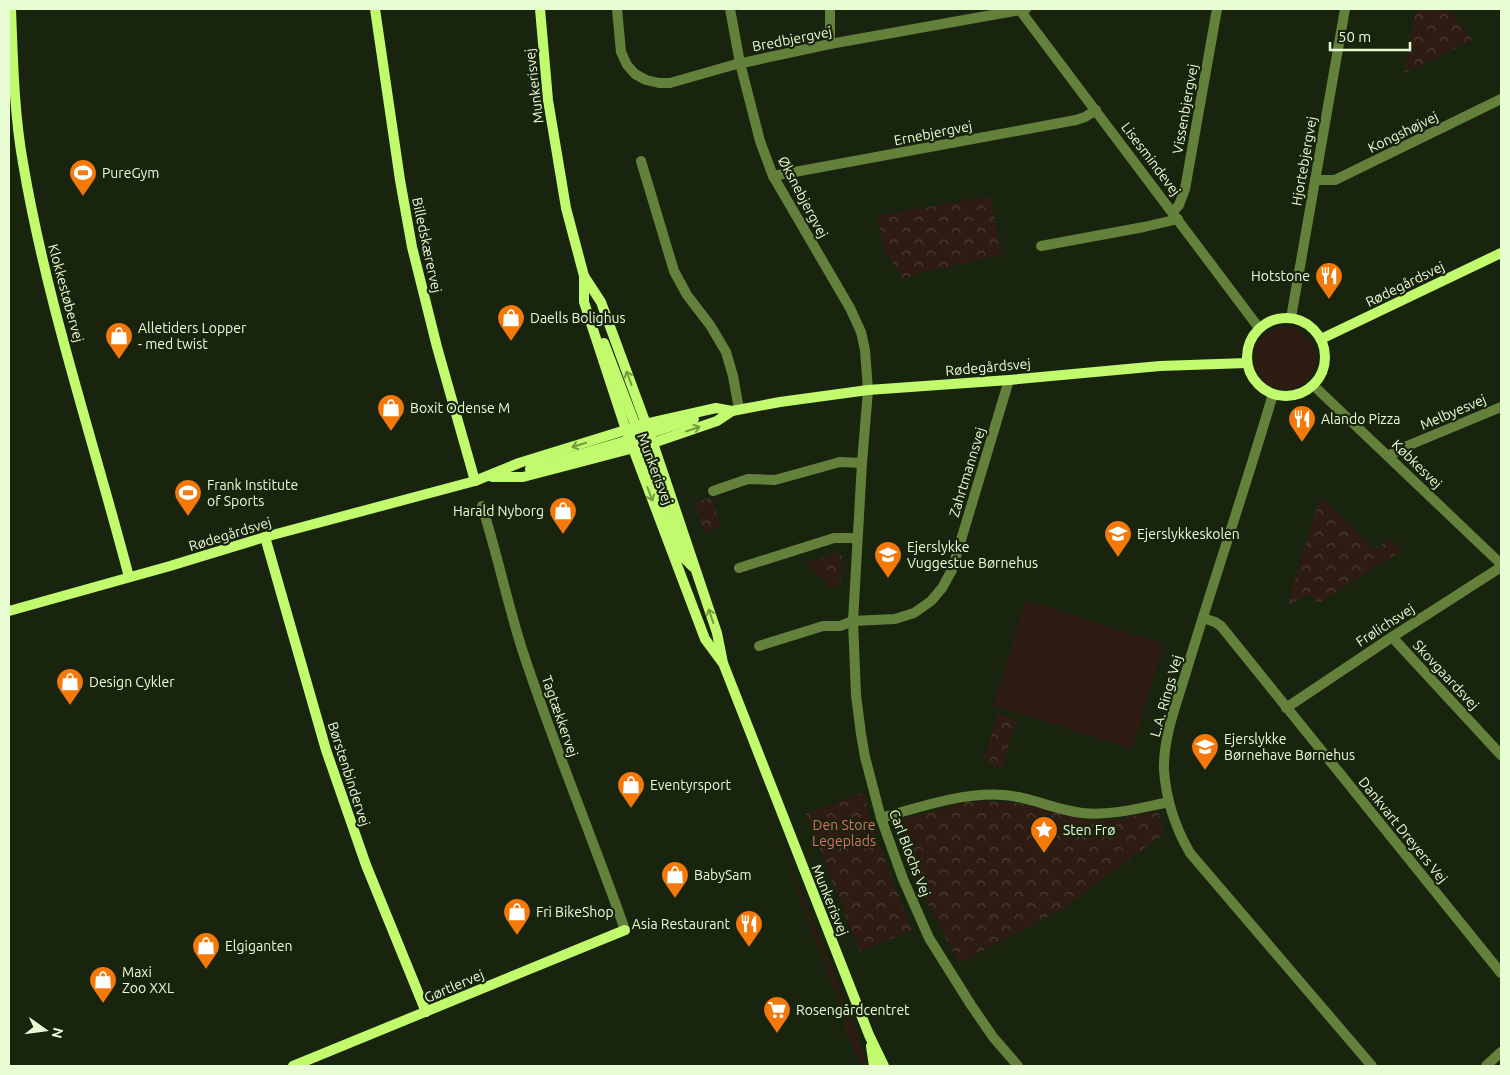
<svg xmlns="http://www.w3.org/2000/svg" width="1510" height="1075" font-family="Ubuntu,sans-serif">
	<defs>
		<pattern id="park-crowns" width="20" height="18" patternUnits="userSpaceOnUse" patternTransform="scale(1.25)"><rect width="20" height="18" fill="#2e1c13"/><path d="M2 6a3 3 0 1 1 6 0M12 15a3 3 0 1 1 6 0" fill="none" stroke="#4c3e34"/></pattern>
	</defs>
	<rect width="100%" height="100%" fill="#19240f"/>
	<g fill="#2e1c13">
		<circle cx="1285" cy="358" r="31"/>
		<path d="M1026 601 1164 644 1132 749 993 705Z"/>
		<path d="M778 834 853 1023 867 1066H863L845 1032 844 1014 806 916Z"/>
	</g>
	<g fill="url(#park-crowns)">
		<path d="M1416 9H1447L1473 40 1404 74Z"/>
		<path d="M990 196 1002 255 922 272 904 279 884 249 877 216Z"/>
		<path d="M712 497 721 527 704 532 694 503Z"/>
		<path d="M1322 498 1375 549 1390 538 1401 551 1318 604 1309 594 1287 606 1317 507Z"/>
		<path d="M839 552 842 557 840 586 828 587 826 582 806 563Z"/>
		<path d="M998 714 1017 720 1002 768 989 764 990 761 984 759Z"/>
		<path d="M864 792 873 829 912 930 860 952 805 814Z"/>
		<path d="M989 801 1019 803 1085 820 1117 819 1158 811 1165 833 1060 910 959 963 926 901 893 822 965 802Z"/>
	</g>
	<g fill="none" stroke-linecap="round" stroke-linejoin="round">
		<g stroke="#64813c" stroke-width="10">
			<path d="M617 9 621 52 627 65 635 74 646 80 659 83H670L733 65 830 44 1026 9"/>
			<path d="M730 9 740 63 760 141 773 176 850 308 861 332 865 350 868 390 862 463 853 621 856 695 861 734 865 757 881 818 903 879 929 938 971 1005 993 1037 1018 1066"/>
			<path d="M830 9V44"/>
			<path d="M1019 9 1259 328"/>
			<path d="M641 161 674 271 687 295 710 325 726 352 733 376 739 409"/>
			<path d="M773 176 1076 120 1085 117 1096 110"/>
			<path d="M1315 180H1335L1501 99"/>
			<path d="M1173 212 1179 205 1185 189 1217 9"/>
			<path d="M1041 246 1144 227 1178 219"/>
			<path d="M1291 318 1345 9"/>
			<path d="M1313 385 1501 564"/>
			<path d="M1273 394C1247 483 1217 570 1190 659 1180 695 1163 733 1164 770 1166 800 1175 827 1190 853L1372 1066"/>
			<path d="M1388 456 1407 446 1501 407"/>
			<path d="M713 491 748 479 775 480 840 462 862 463"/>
			<path d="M482 506C497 553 507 602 522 649 553 744 592 836 625 930"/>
			<path d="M739 568 834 538H857"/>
			<path d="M1203 618 1215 622 1221 626 1501 973"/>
			<path d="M1392 637 1501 755"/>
			<path d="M759 646 823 626H840L853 621 895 619 914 613 931 601 942 588 952 570 1009 380"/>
			<path d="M1286 708 1392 637 1501 567"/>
			<path d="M881 818C920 807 963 792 1004 795 1031 797 1055 810 1082 813 1111 816 1140 808 1169 802"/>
			<path d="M1486 1066 1501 1052"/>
		</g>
		<g stroke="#c2fa6e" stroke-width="10">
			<path d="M11 9C13 60 14 113 23 163 47 304 93 439 129 577"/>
			<path d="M375 9 400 180 412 247 437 347 475 481"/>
			<path d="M540 9 548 100 566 208 584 276V302L626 430 705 639 722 662"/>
			<path d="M584 276 601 302 653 443 717 633 723 663 869 1035 884 1066"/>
			<circle cx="1286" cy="357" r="39"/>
			<path d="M1321 339 1501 253"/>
			<path d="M604 343 638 432"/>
			<path d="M626 430 638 438 683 557 693 567"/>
			<path d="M644 435 694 419"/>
			<path d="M530 469 629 440 633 438"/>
			<path d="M492 477H523L653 443 717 421 732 411"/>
			<path d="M265 537 326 750 366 865 426 1012"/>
			<path d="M9 611 170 566 265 537 475 481 519 463 645 424 716 408 732 411 780 402 868 390 1009 380 1160 366 1247 363"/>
			<path d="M871 1046 874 1066"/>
			<path d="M293 1066 625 930"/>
		</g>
	</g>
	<defs><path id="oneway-shaft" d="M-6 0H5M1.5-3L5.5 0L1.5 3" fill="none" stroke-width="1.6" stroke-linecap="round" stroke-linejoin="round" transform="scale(1.25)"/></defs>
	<g stroke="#769a43">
		<use href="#oneway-shaft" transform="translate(629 378) rotate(-110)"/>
		<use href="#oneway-shaft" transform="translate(693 429) rotate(-19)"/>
		<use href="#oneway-shaft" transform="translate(579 445) rotate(163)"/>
		<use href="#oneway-shaft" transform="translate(650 494) rotate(69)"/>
		<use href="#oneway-shaft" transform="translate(711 616) rotate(-109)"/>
	</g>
	<defs>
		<symbol id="stadium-pin" viewBox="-11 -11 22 30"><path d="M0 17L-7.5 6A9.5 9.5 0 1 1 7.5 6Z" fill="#f47909" stroke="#19240f"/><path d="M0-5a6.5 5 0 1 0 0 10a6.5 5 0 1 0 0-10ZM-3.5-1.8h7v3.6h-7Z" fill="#fff"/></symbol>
		<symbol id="restaurant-pin" viewBox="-11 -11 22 30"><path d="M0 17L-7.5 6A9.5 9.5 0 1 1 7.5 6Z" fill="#f47909" stroke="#19240f"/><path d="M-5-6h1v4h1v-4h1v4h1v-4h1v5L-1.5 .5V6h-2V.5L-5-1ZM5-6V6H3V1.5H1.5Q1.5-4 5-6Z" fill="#fff"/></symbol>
		<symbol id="shop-pin" viewBox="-11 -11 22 30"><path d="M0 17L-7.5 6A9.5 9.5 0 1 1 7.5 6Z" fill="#f47909" stroke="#19240f"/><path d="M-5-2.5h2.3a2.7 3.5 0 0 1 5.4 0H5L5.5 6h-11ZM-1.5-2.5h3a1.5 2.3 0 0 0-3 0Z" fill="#fff"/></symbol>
		<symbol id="school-pin" viewBox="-11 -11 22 30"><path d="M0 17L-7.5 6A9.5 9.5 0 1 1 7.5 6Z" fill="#f47909" stroke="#19240f"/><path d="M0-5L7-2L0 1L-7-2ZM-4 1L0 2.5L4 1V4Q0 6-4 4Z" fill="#fff"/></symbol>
		<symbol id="sight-pin" viewBox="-11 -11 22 30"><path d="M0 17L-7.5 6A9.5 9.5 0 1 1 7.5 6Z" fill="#f47909" stroke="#19240f"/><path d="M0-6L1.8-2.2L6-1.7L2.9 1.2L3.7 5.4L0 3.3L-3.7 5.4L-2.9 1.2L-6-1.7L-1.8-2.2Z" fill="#fff"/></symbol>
		<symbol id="supermarket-pin" viewBox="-11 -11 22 30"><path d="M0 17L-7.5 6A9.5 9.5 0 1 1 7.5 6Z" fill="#f47909" stroke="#19240f"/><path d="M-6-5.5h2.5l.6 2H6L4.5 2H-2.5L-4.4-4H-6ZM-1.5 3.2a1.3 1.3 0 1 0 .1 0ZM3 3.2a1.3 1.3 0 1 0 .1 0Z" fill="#fff"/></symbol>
	</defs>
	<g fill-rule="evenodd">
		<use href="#stadium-pin" x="67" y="157" width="32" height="43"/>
		<use href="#restaurant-pin" x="1313" y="260" width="32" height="43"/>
		<use href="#shop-pin" x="495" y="302" width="32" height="43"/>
		<use href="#shop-pin" x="103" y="320" width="32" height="43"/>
		<use href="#shop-pin" x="375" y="392" width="32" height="43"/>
		<use href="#restaurant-pin" x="1286" y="403" width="32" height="43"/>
		<use href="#stadium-pin" x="172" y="477" width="32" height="43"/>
		<use href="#shop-pin" x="547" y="495" width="32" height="43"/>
		<use href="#school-pin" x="1102" y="518" width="32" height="43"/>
		<use href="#school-pin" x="872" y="539" width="32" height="43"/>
		<use href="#shop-pin" x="54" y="666" width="32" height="43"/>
		<use href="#school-pin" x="1189" y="731" width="32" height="43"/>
		<use href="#shop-pin" x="615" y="769" width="32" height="43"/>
		<use href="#sight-pin" x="1028" y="814" width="32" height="43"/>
		<use href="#shop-pin" x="659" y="859" width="32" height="43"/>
		<use href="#shop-pin" x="501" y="896" width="32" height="43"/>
		<use href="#restaurant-pin" x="733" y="908" width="32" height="43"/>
		<use href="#shop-pin" x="190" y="930" width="32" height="43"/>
		<use href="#shop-pin" x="87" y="964" width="32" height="43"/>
		<use href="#supermarket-pin" x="761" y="994" width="32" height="43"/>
	</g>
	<g text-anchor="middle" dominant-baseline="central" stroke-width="4.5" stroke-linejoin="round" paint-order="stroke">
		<g font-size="14" fill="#e9fdd4" stroke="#19240f">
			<text transform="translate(792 39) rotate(-11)">Bredbjergvej</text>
			<text transform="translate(534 86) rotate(-97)">Munkerisvej</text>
			<text transform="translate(1185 109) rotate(-80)">Vissenbjergvej</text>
			<text transform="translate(1403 132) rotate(-26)">Kongshøjvej</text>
			<text transform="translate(933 133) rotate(-11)">Ernebjergvej</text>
			<text transform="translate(1151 159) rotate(53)">Lisesmindevej</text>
			<text transform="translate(1304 161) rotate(-80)">Hjortebjergvej</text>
			<text transform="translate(803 197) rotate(62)">Øksnebjergvej</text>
			<text transform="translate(427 245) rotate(78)">Billedskærervej</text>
			<text transform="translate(1405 284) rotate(-26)">Rødegårdsvej</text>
			<text transform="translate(66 293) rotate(75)">Klokkestøbervej</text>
			<text transform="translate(988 367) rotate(-5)">Rødegårdsvej</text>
			<text transform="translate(1453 412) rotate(-23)">Melbyesvej</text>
			<text transform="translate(1417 464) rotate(44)">Købkesvej</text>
			<text transform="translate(655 469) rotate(69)">Munkerisvej</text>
			<text transform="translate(967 472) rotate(-73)">Zahrtmannsvej</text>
			<text transform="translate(230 534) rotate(-17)">Rødegårdsvej</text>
			<text transform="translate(1385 625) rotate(-33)">Frølichsvej</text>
			<text transform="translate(1446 675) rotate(47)">Skovgaardsvej</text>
			<text transform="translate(1166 696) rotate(-74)">L.A. Rings Vej</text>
			<text transform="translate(560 716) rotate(71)">Tagtækkervej</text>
			<text transform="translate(349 774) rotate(72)">Børstenbindervej</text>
			<text transform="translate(1403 830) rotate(51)">Dankvart Dreyers Vej</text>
			<text transform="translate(910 853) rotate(69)">Carl Blochs Vej</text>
			<text transform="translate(830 900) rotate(68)">Munkerisvej</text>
			<text transform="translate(454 986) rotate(-23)">Gørtlervej</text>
		</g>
		<g font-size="14" fill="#e9fdd4" stroke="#19240f" text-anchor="start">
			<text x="102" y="173">PureGym</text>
			<text x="1310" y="276" text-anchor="end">Hotstone</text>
			<text x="530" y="318">Daells Bolighus</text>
			<text x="138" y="328">Alletiders Lopper<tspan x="138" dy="16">- med twist</tspan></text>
			<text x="410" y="408">Boxit Odense M</text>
			<text x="1321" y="419">Alando Pizza</text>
			<text x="207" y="485">Frank Institute<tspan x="207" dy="16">of Sports</tspan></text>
			<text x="544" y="511" text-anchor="end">Harald Nyborg</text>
			<text x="1137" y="534">Ejerslykkeskolen</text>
			<text x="907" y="547">Ejerslykke<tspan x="907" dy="16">Vuggestue Børnehus</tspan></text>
			<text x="89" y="682">Design Cykler</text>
			<text x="1224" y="739">Ejerslykke<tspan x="1224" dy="16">Børnehave Børnehus</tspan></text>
			<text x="650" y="785">Eventyrsport</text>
			<text x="1063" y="830">Sten Frø</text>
			<text x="694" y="875">BabySam</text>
			<text x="536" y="912">Fri BikeShop</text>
			<text x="730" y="924" text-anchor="end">Asia Restaurant</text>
			<text x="225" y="946">Elgiganten</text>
			<text x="122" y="972">Maxi<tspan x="122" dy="16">Zoo XXL</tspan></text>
			<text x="796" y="1010">Rosengårdcentret</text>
		</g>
		<g font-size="14" fill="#db7162" stroke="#19240f">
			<text x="844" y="825">Den Store<tspan x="844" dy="16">Legeplads</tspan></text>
		</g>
	</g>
	<rect width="1510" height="1075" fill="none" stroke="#e9fdd4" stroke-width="20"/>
	<g transform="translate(45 1030) rotate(104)" stroke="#19240f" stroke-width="4" paint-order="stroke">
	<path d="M0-4L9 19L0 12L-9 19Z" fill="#e9fdd4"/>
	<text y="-8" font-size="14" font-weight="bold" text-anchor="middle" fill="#e9fdd4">N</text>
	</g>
	<path d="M1330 42v8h80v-8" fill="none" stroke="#e9fdd4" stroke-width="2.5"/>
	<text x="1338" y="42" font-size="15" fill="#e9fdd4" stroke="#19240f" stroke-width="4" paint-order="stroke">50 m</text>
</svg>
